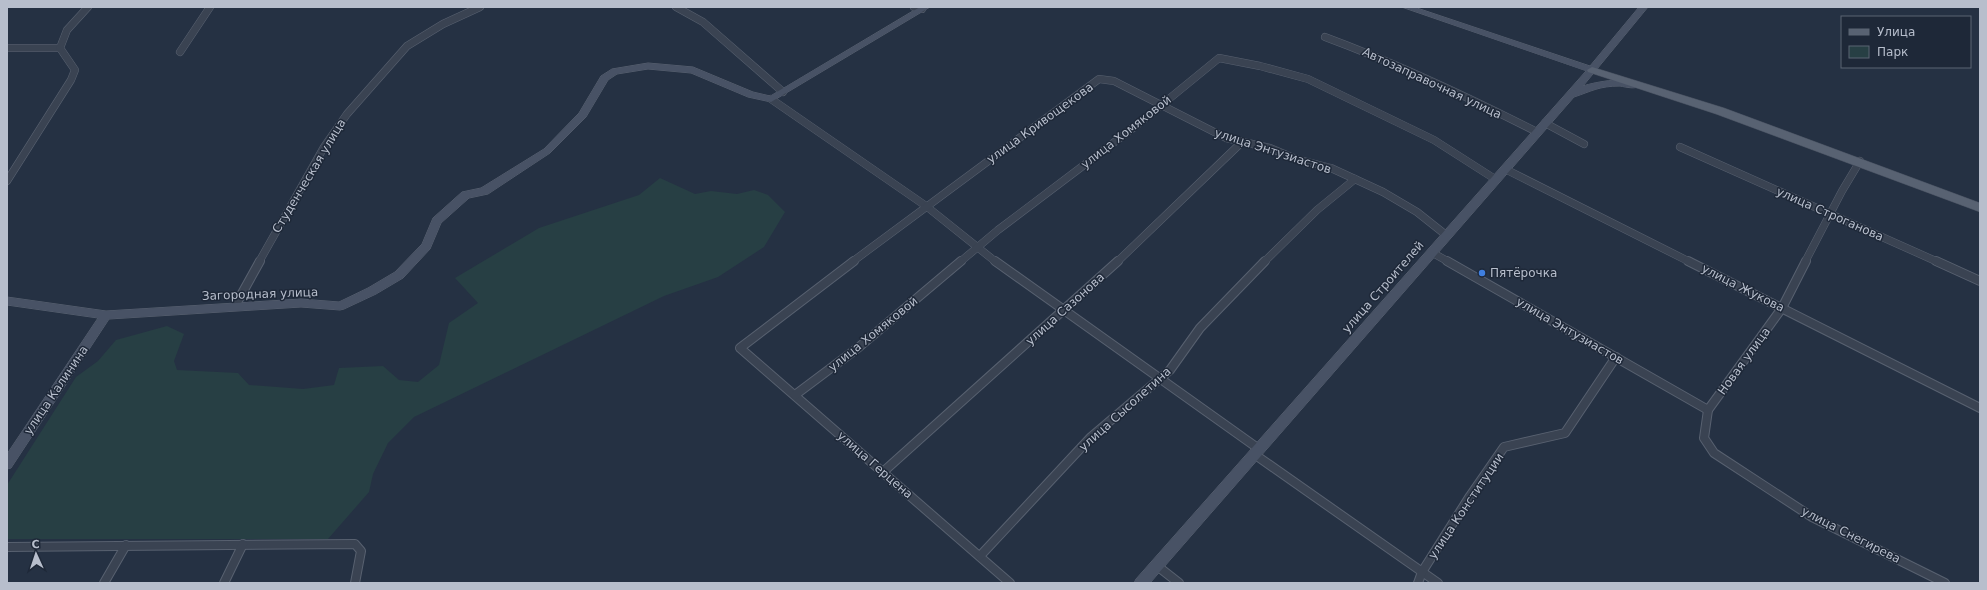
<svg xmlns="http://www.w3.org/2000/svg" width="1987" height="590" font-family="'DejaVu Sans',sans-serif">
	<rect width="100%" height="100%" fill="#253143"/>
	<path fill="#273f44" d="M660 178 695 194 711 191 737 194 754 190 768 195 785 212 764 247 718 277 664 296 414 417 388 443 373 474 369 492 328 539H7V485L76 377 98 361 116 340 167 326 184 334 174 361 177 370 238 373 249 385 303 389 334 385 339 368 383 366 399 380 418 382 439 365 449 323 478 303 455 278 539 228 639 195Z"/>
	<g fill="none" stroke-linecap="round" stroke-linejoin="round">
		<defs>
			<g id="street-far1">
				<path d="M676 7 703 22 783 92"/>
				<path d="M914 7 922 9"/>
				<path d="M1325 37C1398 64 1468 97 1537 132"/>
				<path d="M7 48H60"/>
				<path d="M180 52 210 7"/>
				<path d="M771 99 926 206 996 262"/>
				<path d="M1545 123 1584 144"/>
				<path d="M1680 147 1938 262"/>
				<path d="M1505 169 1690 262"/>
				<path d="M7 181 71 80 75 70 60 48 67 30 88 7"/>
				<path d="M1431 252 1449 262"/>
				<path d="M259 262 324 147 347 114 407 46 443 24 480 7"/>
				<path d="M852 262 1099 79 1114 81 1226 138 1270 148 1296 159 1331 168 1383 192 1417 212 1446 235"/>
				<path d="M960 262 998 230 1137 125 1219 58 1260 66 1308 79 1434 140 1495 179"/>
				<path d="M1117 262 1242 142"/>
				<path d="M1264 262 1317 210 1355 179"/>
				<path d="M1805 262 1842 191 1860 161"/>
			</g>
			<g id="street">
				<path d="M854 261 740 348 1010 583"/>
				<path d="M995 261 1259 449"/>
				<path d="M1447 261 1708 410"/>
				<path d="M1688 261 1980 408"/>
				<path d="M1806 261 1782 308 1708 410 1704 438 1714 453 1812 517 1945 583"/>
				<path d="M1936 261 1980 281"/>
				<path d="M235 306 260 261"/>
				<path d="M795 395 859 347 961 261"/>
				<path d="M1254 454 1438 583"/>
				<path d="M883 472 1118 261"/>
				<path d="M7 547 355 544 361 551 355 583"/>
				<path d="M980 556 1091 437 1170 370 1200 328 1265 261"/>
				<path d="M1156 565 1179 583"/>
				<path d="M104 583 126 545"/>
				<path d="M224 583 243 544"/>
				<path d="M1418 583 1422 572 1470 496 1504 447 1565 433 1616 357"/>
			</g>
			<g id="secondary">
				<path d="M920 7H930L771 102 748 97 691 73 648 69 617 74 608 80 586 117 550 153 488 194 469 198 441 223 430 249 403 278 376 294 344 309 340 310 301 307 109 319 11 468 7 469V454L98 318 7 305V297L106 311 301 299 339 302 368 288 395 272 422 244 433 218 462 192 481 188 544 149 579 113 601 76 612 69 648 63 693 67 753 92 770 96Z"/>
				<path d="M1402 7H1414L1590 66 1639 7H1648L1583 86C1595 82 1632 75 1641 85 1636 90 1626 87 1620 86 1599 86 1592 91 1574 97L1150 583H1134L1136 579 1586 71Z"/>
			</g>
			<path id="primary" d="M1592 67 1724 108 1980 203V212L1716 114 1588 72 1587 70Z"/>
		</defs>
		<use href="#street-far1" stroke="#586170" stroke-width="8"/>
		<use href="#street" stroke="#586170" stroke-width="10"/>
		<use href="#secondary" stroke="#586170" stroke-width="1"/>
		<use href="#primary" stroke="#434c5c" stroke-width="1"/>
		<use href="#street-far1" stroke="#3a4352" stroke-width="7"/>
		<use href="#street" stroke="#3a4352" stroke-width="8"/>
		<use href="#secondary" fill="#485265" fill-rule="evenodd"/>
		<use href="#primary" fill="#586272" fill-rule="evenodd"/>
	</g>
	<circle fill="#3f7fe0" stroke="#1e2838" stroke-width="1.5" cx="1482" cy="273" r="4"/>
	<g text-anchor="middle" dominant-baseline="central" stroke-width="3" stroke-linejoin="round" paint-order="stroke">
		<g font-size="12" fill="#b7becc" stroke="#1e2838">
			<text transform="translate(1432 83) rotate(25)">Автозаправочная улица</text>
			<text transform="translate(1040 123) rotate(-36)">улица Кривощекова</text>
			<text transform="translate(1126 132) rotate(-38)">улица Хомяковой</text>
			<text transform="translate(1273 151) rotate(18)">улица Энтузиастов</text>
			<text transform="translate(309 176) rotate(-59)">Студенческая улица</text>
			<text transform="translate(1830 214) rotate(24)">улица Строганова</text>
			<text transform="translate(1383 287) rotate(-49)">улица Строителей</text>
			<text transform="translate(1743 288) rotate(27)">улица Жукова</text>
			<text transform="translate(260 294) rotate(-2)">Загородная улица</text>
			<text transform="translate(1065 309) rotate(-42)">улица Сазонова</text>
			<text transform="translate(1570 331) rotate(30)">улица Энтузиастов</text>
			<text transform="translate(873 334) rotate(-39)">улица Хомяковой</text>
			<text transform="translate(1744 361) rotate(-54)">Новая улица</text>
			<text transform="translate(56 390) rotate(-56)">улица Калинина</text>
			<text transform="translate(1125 409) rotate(-42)">улица Сысолетина</text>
			<text transform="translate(875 465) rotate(41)">улица Герцена</text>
			<text transform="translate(1466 506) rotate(-56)">улица Конституции</text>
			<text transform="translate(1851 535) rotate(27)">улица Снегирева</text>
		</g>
		<g font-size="12" fill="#b7becc" stroke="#1e2838" text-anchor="start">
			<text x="1490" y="273">Пятёрочка</text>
		</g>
	</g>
	<rect width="1987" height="590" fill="none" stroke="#b7becc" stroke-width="16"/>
	<rect x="1841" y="16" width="130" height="52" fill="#1e2838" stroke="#5b6473"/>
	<rect x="1849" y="29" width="20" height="6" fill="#586272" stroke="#5b6473"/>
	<text x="1877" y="36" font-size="12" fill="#b7becc">Улица</text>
	<rect x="1849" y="46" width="20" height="12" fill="#273f44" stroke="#5b6473"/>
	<text x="1877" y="56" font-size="12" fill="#b7becc">Парк</text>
	<g transform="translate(36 554) rotate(357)" stroke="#1e2838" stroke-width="3" paint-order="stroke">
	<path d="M0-3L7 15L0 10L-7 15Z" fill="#b7becc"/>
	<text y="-6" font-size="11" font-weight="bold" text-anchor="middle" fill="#b7becc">С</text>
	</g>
</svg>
